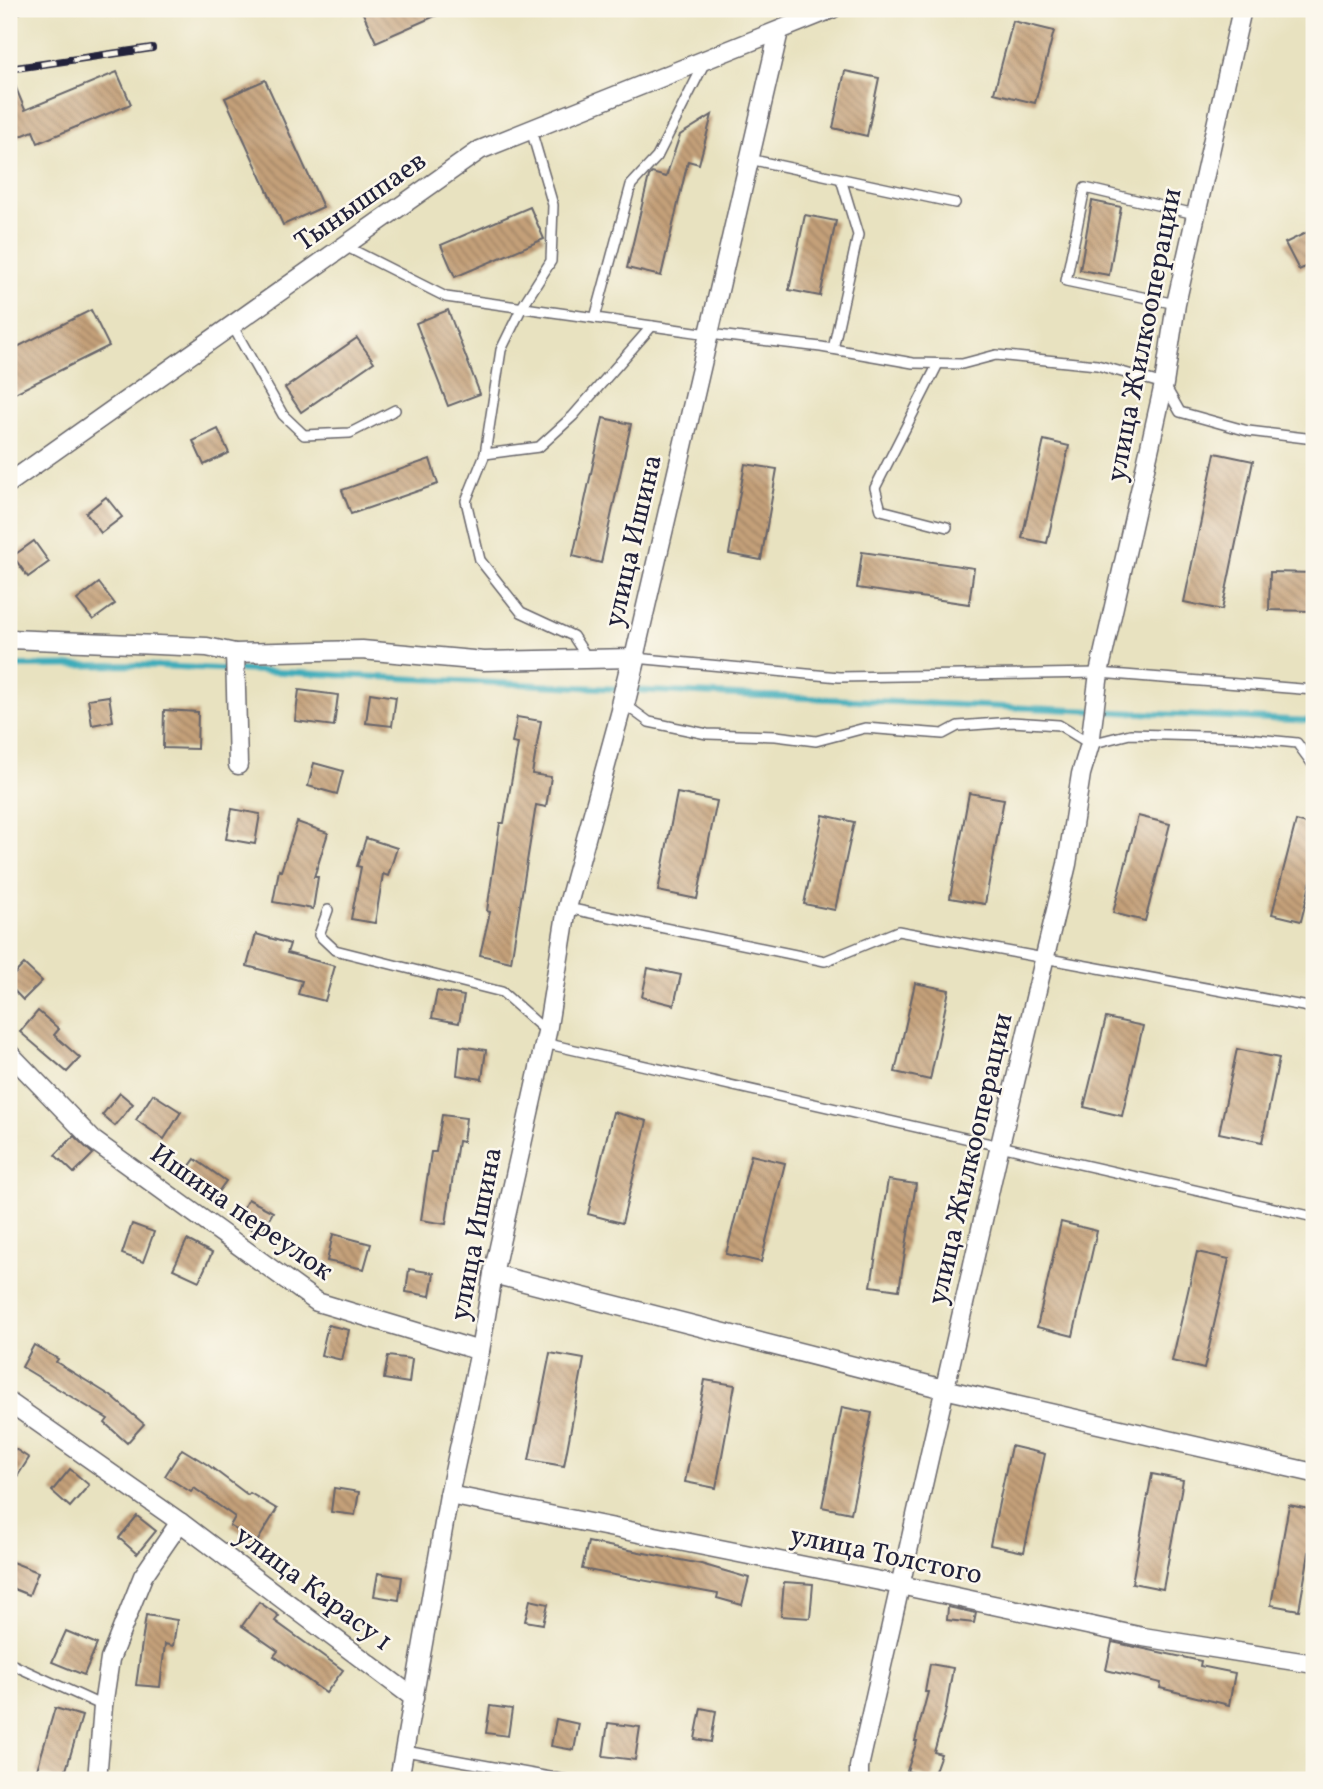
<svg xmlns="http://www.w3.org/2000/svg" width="1323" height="1789" font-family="Vollkorn,serif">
	<defs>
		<pattern id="building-back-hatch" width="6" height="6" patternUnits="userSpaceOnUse" patternTransform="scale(1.75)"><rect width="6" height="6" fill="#c4a079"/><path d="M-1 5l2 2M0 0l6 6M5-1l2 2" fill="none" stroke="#9f8264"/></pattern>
	</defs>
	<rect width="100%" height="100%" fill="#fbf7ec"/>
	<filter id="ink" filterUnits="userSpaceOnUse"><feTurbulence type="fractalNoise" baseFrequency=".0143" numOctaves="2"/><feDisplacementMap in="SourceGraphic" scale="14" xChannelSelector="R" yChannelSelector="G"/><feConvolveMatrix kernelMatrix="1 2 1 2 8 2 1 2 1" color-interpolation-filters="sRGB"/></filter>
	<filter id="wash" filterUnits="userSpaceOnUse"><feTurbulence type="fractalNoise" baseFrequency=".00686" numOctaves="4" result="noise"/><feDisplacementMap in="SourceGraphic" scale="28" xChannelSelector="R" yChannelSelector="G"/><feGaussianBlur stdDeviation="1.57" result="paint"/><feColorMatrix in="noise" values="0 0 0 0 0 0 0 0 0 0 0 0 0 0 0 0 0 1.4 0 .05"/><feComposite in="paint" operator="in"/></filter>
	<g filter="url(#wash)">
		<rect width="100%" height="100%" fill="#e8e2c0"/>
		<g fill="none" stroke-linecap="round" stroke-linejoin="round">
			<g stroke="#3cacba" stroke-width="6">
				<path d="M9 666 138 665 620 689"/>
				<path d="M631 690 1314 721"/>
			</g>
		</g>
		<g id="blocks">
			<g fill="url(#building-back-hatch)">
				<path d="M361 9H451L376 42Z"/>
				<path d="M1013 21 1054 31 1035 103 994 93Z"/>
				<path d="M9 71 25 110 117 72 131 104 38 143 33 131 9 141Z"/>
				<path d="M845 71 879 78 867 136 833 128Z"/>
				<path d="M265 80 323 207 283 225 225 98Z"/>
				<path d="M712 115 699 164 688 161 661 276 627 268 649 176 652 173 666 177 680 135Z"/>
				<path d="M1092 201 1121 207 1109 275 1080 270Z"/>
				<path d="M530 207 544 239 455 277 441 245Z"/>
				<path d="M805 215 836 221 820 296 789 290Z"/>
				<path d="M1314 229V263L1299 270 1285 243Z"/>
				<path d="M91 310 109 346 9 396V351Z"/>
				<path d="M448 310 480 394 448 406 416 323Z"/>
				<path d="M357 338 374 362 301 412 285 388Z"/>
				<path d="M603 418 631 424 601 563 573 556Z"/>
				<path d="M218 429 229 453 204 465 193 441Z"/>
				<path d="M1044 440 1069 446 1047 543 1022 538Z"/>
				<path d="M1215 453 1253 461 1222 610 1184 602Z"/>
				<path d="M430 459 438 484 351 514 342 490Z"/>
				<path d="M745 464 777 469 761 560 729 554Z"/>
				<path d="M106 497 122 517 101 533 86 513Z"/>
				<path d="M34 541 49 562 28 577 13 556Z"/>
				<path d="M862 552 974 568 969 604 857 588Z"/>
				<path d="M1270 572 1314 573V611L1269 610Z"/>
				<path d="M99 583 115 604 93 620 77 600Z"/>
				<path d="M299 690 338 695 334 726 295 721Z"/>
				<path d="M370 693 396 697 392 726 366 723Z"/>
				<path d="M109 696 113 721 92 725 88 699Z"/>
				<path d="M164 710 198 712 197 749 163 748Z"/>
				<path d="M517 717 541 721 532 774 551 777 546 807 536 805 511 962 480 955 490 912 487 911 500 823H504L518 744 512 743Z"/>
				<path d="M314 763 343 771 337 794 308 786Z"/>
				<path d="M677 793 717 801 697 899 658 891Z"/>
				<path d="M969 793 1004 799 985 904 950 898Z"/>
				<path d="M232 809 260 814 255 844 226 839Z"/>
				<path d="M823 815 854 822 835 910 804 904Z"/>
				<path d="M1138 816 1170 824 1145 921 1113 913Z"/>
				<path d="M1296 821 1314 826V869L1301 921 1272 914Z"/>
				<path d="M297 822 328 833 314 877H318L313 909 273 902 279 870 281 871Z"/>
				<path d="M366 838 397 848 388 876 383 874 375 923 351 919 361 867 357 866Z"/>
				<path d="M256 934 290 944 287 953 335 966 325 1001 298 994 302 981 247 966Z"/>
				<path d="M24 964 42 981 23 1000 9 985V980Z"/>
				<path d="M648 968 681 975 674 1005 642 997Z"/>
				<path d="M915 983 949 990 930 1080 895 1072Z"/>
				<path d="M437 991 464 996 459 1023 432 1018Z"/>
				<path d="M38 1011 59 1029 54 1035 80 1058 67 1072 20 1032Z"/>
				<path d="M1106 1018 1143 1026 1122 1116 1084 1107Z"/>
				<path d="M460 1046 486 1050 482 1079 457 1075Z"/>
				<path d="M1237 1049 1279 1058 1262 1142 1219 1133Z"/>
				<path d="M120 1093 133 1104 115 1126 102 1115Z"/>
				<path d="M153 1094 181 1112 164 1139 136 1120Z"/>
				<path d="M613 1112 647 1121 622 1223 588 1214Z"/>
				<path d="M442 1115 466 1118 463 1142 458 1141 446 1224 421 1220 431 1152H436Z"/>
				<path d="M74 1136 93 1154 74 1173 55 1155Z"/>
				<path d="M751 1155 785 1163 761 1262 726 1254Z"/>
				<path d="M195 1159 226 1181 212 1200 181 1178Z"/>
				<path d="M888 1180 916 1184 899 1290 871 1286Z"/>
				<path d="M248 1199 273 1212 261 1234 236 1221Z"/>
				<path d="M1061 1222 1097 1231 1073 1336 1037 1327Z"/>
				<path d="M132 1224 154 1232 143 1262 122 1254Z"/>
				<path d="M333 1234 371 1244 364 1269 327 1261Z"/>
				<path d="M187 1240 212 1253 199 1281 173 1269Z"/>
				<path d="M1197 1252 1229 1259 1204 1369 1172 1361Z"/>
				<path d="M409 1269 434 1273 430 1296 406 1292Z"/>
				<path d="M328 1325 349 1330 342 1360 321 1355Z"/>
				<path d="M34 1345 58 1359 56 1362 111 1396 144 1424 127 1443 105 1423 108 1419 22 1367Z"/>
				<path d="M550 1353 584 1359 564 1466 529 1460Z"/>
				<path d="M388 1356 412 1359 409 1383 384 1379Z"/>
				<path d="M705 1380 735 1385 716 1488 685 1482Z"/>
				<path d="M842 1407 872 1413 851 1513 822 1507Z"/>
				<path d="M9 1445 29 1458 9 1489Z"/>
				<path d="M1011 1446 1045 1454 1024 1552 990 1545Z"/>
				<path d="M182 1449 208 1465 248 1495 250 1493 277 1509 257 1542 230 1526 235 1517 194 1488 191 1492 165 1476Z"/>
				<path d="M70 1469 89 1485 70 1507 52 1491Z"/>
				<path d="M1152 1474 1183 1480 1163 1589 1132 1583Z"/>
				<path d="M334 1488 359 1492 355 1515 331 1512Z"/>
				<path d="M1289 1505 1314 1510V1525L1299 1610 1271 1605Z"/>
				<path d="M137 1516 156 1531 137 1554 119 1538Z"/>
				<path d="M588 1542 701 1564 749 1578 742 1605 717 1598 718 1594 582 1569Z"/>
				<path d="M12 1562 38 1572 29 1595 9 1587V1570Z"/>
				<path d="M378 1573 402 1577 399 1600 374 1596Z"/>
				<path d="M784 1582 813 1584 810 1618 781 1616Z"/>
				<path d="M530 1600 548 1604 543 1624 525 1621Z"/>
				<path d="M259 1602 279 1616 275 1621 343 1670 326 1693 274 1656 278 1651 242 1626Z"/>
				<path d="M948 1607 976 1613 974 1623 947 1620Z"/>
				<path d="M146 1615 177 1620 173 1646 165 1644 160 1687 136 1685Z"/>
				<path d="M66 1631 97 1644 84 1675 52 1662Z"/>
				<path d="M1112 1642 1201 1661 1200 1666 1235 1673 1229 1705 1160 1688 1161 1683 1106 1670Z"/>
				<path d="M930 1664 953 1668 945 1714 934 1752 941 1754 932 1779 907 1771 917 1741H915L928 1692H925Z"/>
				<path d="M490 1706 512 1709 508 1736 486 1733Z"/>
				<path d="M55 1708 82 1716 63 1780 36 1773Z"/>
				<path d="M701 1708 716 1711 711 1742 695 1739Z"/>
				<path d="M556 1719 579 1724 574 1750 551 1746Z"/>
				<path d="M608 1723 640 1727 635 1760 603 1756Z"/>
			</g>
		</g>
	</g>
	<g filter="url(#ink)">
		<use href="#blocks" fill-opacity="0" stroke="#67656a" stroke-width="2"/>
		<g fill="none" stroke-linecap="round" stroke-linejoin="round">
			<defs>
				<g id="service">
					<path d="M531 130 553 205 551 261 522 307 501 350 485 454 466 501 480 560 521 612 573 636 588 659"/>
					<path d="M749 159 955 203"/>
					<path d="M345 246 446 297 709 334 821 347 913 363 962 364 996 355 1097 365 1164 384 1180 412 1248 431 1314 439"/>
					<path d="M1176 304 1066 281 1085 188 1195 214"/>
					<path d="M595 318 631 185 657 157 705 62"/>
					<path d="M232 325 283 415 304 435 350 433 395 410"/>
					<path d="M833 349 858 235 841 179"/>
					<path d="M938 364 875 488 881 510 947 527"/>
					<path d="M485 454 539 447 573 416 652 326"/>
					<path d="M635 658 839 677 1099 673 1314 690"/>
					<path d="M623 703 649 722 707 734 776 736 816 741 865 728 943 734 958 726 1012 722 1059 725 1090 744 1130 734 1238 737 1297 743 1314 766"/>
					<path d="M567 908 825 961 898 931 1314 1008"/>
					<path d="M328 910 319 935 335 950 502 992 547 1032"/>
					<path d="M544 1043 1314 1217"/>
					<path d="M9 1663 103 1706"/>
					<path d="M405 1751 567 1780"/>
				</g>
				<g id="minor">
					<path d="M9 483 480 150 832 9"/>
					<path d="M9 639 207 647 235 653 362 650 484 661 634 658 779 31"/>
					<path d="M235 653 238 765"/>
					<path d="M9 1053 93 1140 317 1302 480 1351"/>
					<path d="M493 1274 944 1389 1314 1473"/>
					<path d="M9 1402 180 1522 414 1698"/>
					<path d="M449 1495 900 1585 1143 1637 1314 1664"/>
					<path d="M97 1780 103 1706 110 1659 143 1576 180 1522"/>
					<path d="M399 1780 449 1495 480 1351 493 1274 547 1032 567 908 623 703"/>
					<path d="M859 1780V1767L1000 1145 1067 864 1081 774 1090 744 1099 673 1164 384 1176 304 1242 9"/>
				</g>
				<path id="tertiary" d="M623 703 634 658"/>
			</defs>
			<use href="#service" stroke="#67656a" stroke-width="12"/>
			<use href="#minor" stroke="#67656a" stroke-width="21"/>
			<use href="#tertiary" stroke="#67656a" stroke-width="26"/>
			<use href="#service" stroke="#fff" stroke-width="9"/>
			<use href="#minor" stroke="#fff" stroke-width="18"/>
			<use href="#tertiary" stroke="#fff" stroke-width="23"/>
			<defs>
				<g id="rail">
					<path d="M9 14 21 9"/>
					<path d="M9 69 152 48"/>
				</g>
			</defs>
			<use href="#rail" stroke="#22223b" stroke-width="8"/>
			<use href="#rail" stroke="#fbf7ec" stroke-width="5" stroke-dasharray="16" stroke-linecap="butt"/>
		</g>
	</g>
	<g text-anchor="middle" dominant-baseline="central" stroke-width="5" stroke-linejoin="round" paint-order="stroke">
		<g font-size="28" fill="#22223b" stroke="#fbf7ec">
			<text transform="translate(361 202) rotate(-35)">Тынышпаев</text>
			<text transform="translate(1145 335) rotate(-79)">улица Жилкооперации</text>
			<text transform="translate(634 541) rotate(-77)">улица Ишина</text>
			<text transform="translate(971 1159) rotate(-77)">улица Жилкооперации</text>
			<text transform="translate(241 1213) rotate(35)">Ишина переулок</text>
			<text transform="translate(477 1234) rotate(-79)">улица Ишина</text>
			<text transform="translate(886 1556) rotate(12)">улица Толстого</text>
			<text transform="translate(313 1589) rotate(37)">улица Карасу 1</text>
		</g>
	</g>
	<rect width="1323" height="1789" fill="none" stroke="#fbf7ec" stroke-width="35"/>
</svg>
